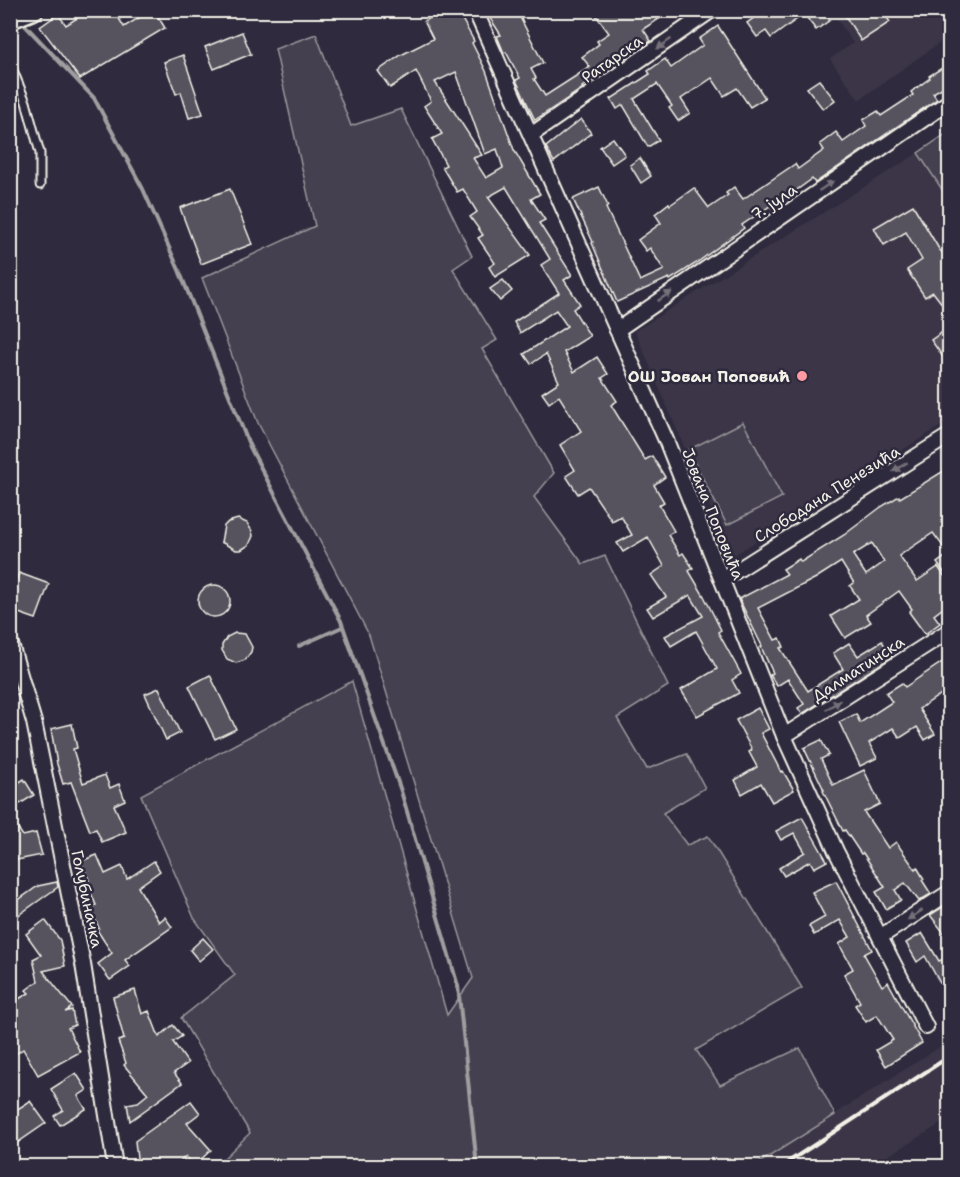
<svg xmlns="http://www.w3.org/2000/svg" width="960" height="1177" font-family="'Shantell Sans',sans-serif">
	<rect width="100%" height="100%" fill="#2f2a3d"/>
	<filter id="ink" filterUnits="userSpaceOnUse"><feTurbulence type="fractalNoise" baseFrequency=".0167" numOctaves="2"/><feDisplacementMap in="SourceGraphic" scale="12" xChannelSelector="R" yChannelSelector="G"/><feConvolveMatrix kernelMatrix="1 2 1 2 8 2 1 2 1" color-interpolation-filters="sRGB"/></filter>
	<g filter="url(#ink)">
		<g fill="#3b3647">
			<path d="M844 11H949V36L859 100 830 59 853 43 835 16Z"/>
			<path d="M918 153 949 200V421L731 557 635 331Z"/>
			<path d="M949 1041V1119L871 1166H754Z"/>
		</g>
		<g fill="#454050" stroke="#9c989c" stroke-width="1.5">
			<path d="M316 34 351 126 401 109 472 256 453 269 497 340 482 349 554 473 534 497 583 564 605 556 668 686 617 718 647 769 687 754 705 788 663 813 687 845 708 836 802 988 696 1050 720 1085 800 1048 835 1115 754 1166H216L250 1133 181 1018 235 975 194 918 141 795 352 681 447 1015 473 978 369 635 258 423 202 278 315 226 275 49Z"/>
			<path d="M949 132V200L918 153Z"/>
			<path d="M743 422 782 497 727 525 688 450Z"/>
		</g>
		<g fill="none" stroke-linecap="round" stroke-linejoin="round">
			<g stroke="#a19ea0" stroke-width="4">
				<path d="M20 20 94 98 143 189 179 270 250 447 341 621 401 791 458 986 477 1166"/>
				<path d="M299 646 342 627"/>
			</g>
		</g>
		<g fill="#56525f" stroke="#f4f1e8" stroke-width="1.5" fill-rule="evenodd">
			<path d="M90 10H114L124 27 142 16 139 10H154L165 28 80 79 40 27 58 14 66 25Z"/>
			<path d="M446 10H457L474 41 472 43 486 71 514 150 540 194 531 199 545 220 539 223 572 275 564 280 580 304 573 309 590 336 564 352 574 372 597 357 608 374 602 378 617 401 611 405 645 460 652 456 665 477 654 485 664 502 659 505 674 531 668 535 680 555 683 553 693 568 689 571 704 596 721 630 718 632 741 674 732 680 739 693 697 716 681 690 717 669 696 631 671 646 665 636 703 616 690 595 653 617 647 608 666 597 651 575 664 566 648 537 623 552 617 543 632 535 621 516 612 521 589 487 578 494 566 476 575 470 560 445 581 431 559 396 549 403 542 393 559 382 546 354 531 364 524 354 567 326 556 310 520 333 514 322 559 293 541 265 550 259 506 187 488 197 530 255 495 277 489 267 495 263 478 238 483 235 470 217 477 212 463 189 457 192 442 167 446 165 432 139 442 134 424 106 431 101 416 71 390 88 378 71 401 55 433 39 424 21ZM456 72 485 154 497 149 503 168 486 178 473 158 482 155 435 82Z"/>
			<path d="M502 10H534L521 19 543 63 531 69 536 78 534 79 545 96 590 67 582 57 599 44 597 41 609 33 592 10H673L643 29 651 41 614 65 582 87 583 88 535 120 516 80 520 78 506 52 504 53 497 36 501 35 490 18Z"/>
			<path d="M765 10H823L830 20 816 30 804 14 771 38 766 31 757 37 747 23Z"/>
			<path d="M850 10H882L890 22 861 41 844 14Z"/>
			<path d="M718 26 765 98 750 107 737 88 724 96 712 78 681 99 690 113 678 121 669 108 672 106 657 84 634 99 659 140 648 147 623 105 617 109 611 99 650 74 648 71 665 59 671 68 703 45 699 39Z"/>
			<path d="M242 32 251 54 214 69 205 47Z"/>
			<path d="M183 55 203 114 189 118 181 92 176 94 164 62Z"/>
			<path d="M950 63V83L933 93 937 99 815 183 812 179 772 208 770 206 742 225 744 228 695 264 670 280 669 278 617 302 592 243 593 242 573 199 599 187 608 206 606 208 640 281 664 270 650 248 646 251 638 240 661 223 655 214 669 203 670 205 694 188 709 208 728 195 726 193 734 187 743 199 795 164 798 169 824 150 820 144 836 132 843 142 866 126 863 120 878 111 881 116 913 95 911 92 930 78 929 76Z"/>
			<path d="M819 80 835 100 823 109 807 88Z"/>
			<path d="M581 119 591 133 554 162 546 147Z"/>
			<path d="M613 138 625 155 612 164 600 147Z"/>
			<path d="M640 158 651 176 641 183 630 165Z"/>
			<path d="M230 189 252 244 201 264 180 208Z"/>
			<path d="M913 205 939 249 950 261V314L933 292 925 297 907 270 922 260 906 232 884 245 874 228Z"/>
			<path d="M503 280 512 291 500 301 490 289Z"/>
			<path d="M950 327V353L943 357 931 340Z"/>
			<path d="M950 467V580L937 563 949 554 933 533 899 556 917 581 938 567 950 584V599L945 602 947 605 934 615 940 623 925 634 909 612 912 609 899 591 866 615 871 622 845 638 831 616 859 599 850 586 854 583 841 562 816 578 758 608 775 640 780 638 784 647 780 648 808 691 843 669 833 653 849 643 858 656 882 641 892 657 802 714 798 708 804 704 788 679 777 686 770 675 773 673 761 647 762 646 739 599 787 574 783 569 799 559 801 562 844 535 881 507 899 496 900 498ZM872 543 884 562 866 575 853 555Z"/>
			<path d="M238 519 247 523 252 531 253 536 249 545 241 550H236L221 542 224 526 228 522Z"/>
			<path d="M19 573 49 584 36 619 10 610V596Z"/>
			<circle cx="214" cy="601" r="16"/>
			<path d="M235 633 245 634 252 647 251 652 245 660 236 663 227 659 222 650V645L227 637Z"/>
			<path d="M950 657V688L919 709 935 734 925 740 917 727 900 738 893 728 869 743 877 758 860 766 839 722 856 714 860 723 892 702 886 693 902 683 905 687Z"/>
			<path d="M210 675 236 729 215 739 189 686Z"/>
			<path d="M159 688 180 733 166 740 145 694Z"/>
			<path d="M758 708 769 729 761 733 781 772 783 771 794 790 772 802 761 783 742 794 735 780 757 767 749 752 752 750 736 720Z"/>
			<path d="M72 724 77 748 73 749 83 783 105 775 110 788 119 784 125 800 114 805 126 832 102 842 96 829 90 831 71 782 63 784 57 764 51 729Z"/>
			<path d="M821 740 829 755 821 759 833 785 864 770 880 804 864 812 888 848 896 842 915 869 917 867 924 879 922 880 931 894 919 901 905 883 895 890 901 900 886 909 876 892 885 887 863 853 861 854 845 830 843 831 823 791 824 790 804 748Z"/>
			<path d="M24 779 34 795 15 807 10 800V788Z"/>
			<path d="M10 817 23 836 36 833 42 855 17 860 10 864Z"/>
			<path d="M802 817 827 861 814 868 810 861 784 876 779 868 805 852 794 833 781 840 776 831Z"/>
			<path d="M97 855 105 874 122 866 127 879 154 861 160 871 138 887 159 922 165 917 172 927 125 960 130 966 110 980 98 964 112 953 97 930 99 928 90 907 96 905 86 881 89 880 81 861Z"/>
			<path d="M836 881 872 950 864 954 882 986 888 982 922 1043 886 1066 876 1050 893 1040 877 1015 866 1022 855 1005 860 1002 844 974 853 969 839 944 850 937 840 920 814 935 809 926 825 917 812 892Z"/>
			<path d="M57 882 58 887 10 921V906L38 886Z"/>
			<path d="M946 905 950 910V928L944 933 930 915Z"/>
			<path d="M45 920 60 940 65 966 43 971 72 1007 65 1012 72 1010 75 1025 68 1028 80 1052 38 1075 23 1049 10 1058V1004L29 993 26 990 38 981 33 959 41 955 26 934Z"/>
			<path d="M922 933 939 961 950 956V1001L925 956 917 962 906 943Z"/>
			<path d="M203 938 213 949 199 961 190 950Z"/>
			<path d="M135 990 142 1014 149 1011 159 1037 173 1025 182 1036 173 1042 188 1063 174 1073 182 1083 130 1121 127 1104 138 1102 148 1094 124 1065 126 1063 118 1041 124 1039 113 997Z"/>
			<path d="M76 1073 87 1090 78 1096 86 1109 60 1125 54 1116 63 1110 51 1089Z"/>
			<path d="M30 1101 46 1123 17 1143 10 1135V1114Z"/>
			<path d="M191 1101 200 1113 187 1123 211 1150 194 1166 186 1156 175 1167H138L135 1141Z"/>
		</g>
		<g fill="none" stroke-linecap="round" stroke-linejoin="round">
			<defs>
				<path id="service" d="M10 63 26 102 40 153V185"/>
				<g id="minor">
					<path d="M475 10 666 440 784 736 836 851 926 1027"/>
					<path d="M531 135 712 10"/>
					<path d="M617 330 950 101"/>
					<path d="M722 580 950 435"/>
					<path d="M10 641 34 722 83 964 115 1166"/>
					<path d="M784 736 950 630"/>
					<path d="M880 937 950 892"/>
				</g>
				<path id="tertiary" d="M10 20 35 10"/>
			</defs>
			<use href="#service" stroke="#f4f1e8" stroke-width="11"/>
			<use href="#minor" stroke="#f4f1e8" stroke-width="18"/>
			<use href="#tertiary" stroke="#f4f1e8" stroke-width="21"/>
			<use href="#service" stroke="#2f2a3d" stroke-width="7"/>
			<use href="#minor" stroke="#2f2a3d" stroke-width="14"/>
			<use href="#tertiary" stroke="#2f2a3d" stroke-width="16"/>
			<path stroke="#f4f1e8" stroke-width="4" d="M782 1166 950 1056"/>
		</g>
		<defs><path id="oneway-solid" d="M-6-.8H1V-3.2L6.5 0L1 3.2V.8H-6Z" transform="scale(1.5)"/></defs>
		<g fill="#747079">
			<use href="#oneway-solid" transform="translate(664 44) rotate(145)"/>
			<use href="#oneway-solid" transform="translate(826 186) rotate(-34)"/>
			<use href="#oneway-solid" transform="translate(665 296) rotate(-34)"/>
			<use href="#oneway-solid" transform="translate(900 467) rotate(148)"/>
			<use href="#oneway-solid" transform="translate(833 705) rotate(-33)"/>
			<use href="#oneway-solid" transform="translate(915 915) rotate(147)"/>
		</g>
	</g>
	<circle fill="#ff9aa2" stroke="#2f2a3d" stroke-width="2" cx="802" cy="376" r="6"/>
	<g text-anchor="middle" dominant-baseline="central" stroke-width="5" stroke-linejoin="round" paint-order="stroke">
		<g font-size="16" fill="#f4f1e8" stroke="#2f2a3d">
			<text transform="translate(612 59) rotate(-35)">Ратарска</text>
			<text transform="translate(774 202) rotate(-34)">7. јула</text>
			<text transform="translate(827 494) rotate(-32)">Слободана Пенезића</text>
			<text transform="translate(713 514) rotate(68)">Јована Поповића</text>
			<text transform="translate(858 669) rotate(-33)">Далматинска</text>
			<text transform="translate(87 899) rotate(78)">Голубиначка</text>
		</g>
		<g font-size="16" font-weight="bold" fill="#f4f1e8" stroke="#2f2a3d" text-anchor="end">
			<text x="790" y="376">ОШ Јован Поповић</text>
		</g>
	</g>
	<rect width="960" height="1177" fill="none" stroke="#2f2a3d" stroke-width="36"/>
	<rect x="18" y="18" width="924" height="1141" fill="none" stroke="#f4f1e8" stroke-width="2" filter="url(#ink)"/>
</svg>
